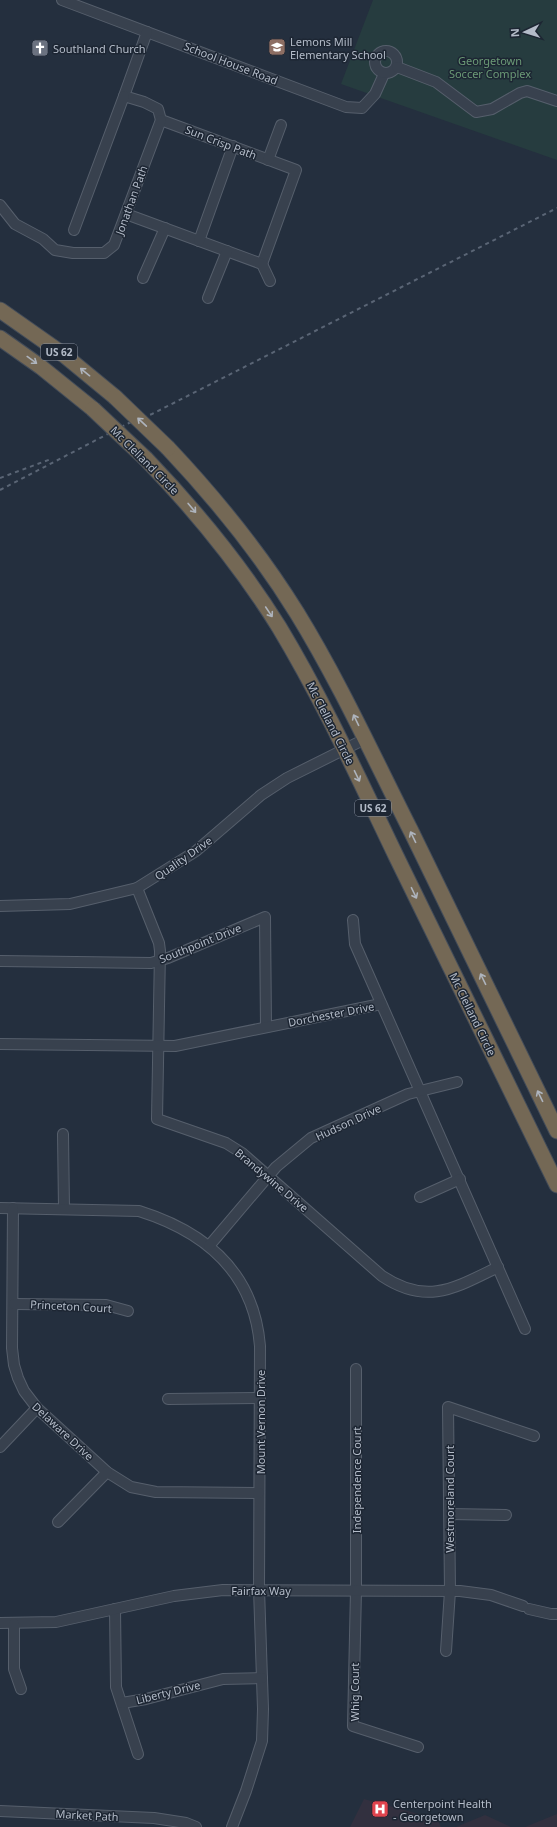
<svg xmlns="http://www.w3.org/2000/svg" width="557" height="1827" font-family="'Noto Sans',sans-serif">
	<rect width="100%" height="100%" fill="#242f3e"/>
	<g fill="#32303f">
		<path d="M364 1799 437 1819 441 1827H350Z"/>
		<path d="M557 1814V1827H525Z"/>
		<path d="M485 1815 511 1827H456Z"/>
	</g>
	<path fill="#263c3f" d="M373 0H557V160L341 84Z"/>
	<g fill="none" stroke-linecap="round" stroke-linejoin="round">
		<defs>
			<g id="minor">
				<path d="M62 0 346 107 362 108 375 94 384 74"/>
				<path d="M147 32 124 96 144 102 158 109 161 120 296 170 262 264"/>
				<circle cx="386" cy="62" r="11"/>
				<path d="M397 67 436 82 476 112 492 109 520 93 527 91 557 101"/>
				<path d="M268 160 281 125"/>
				<path d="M0 205 15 224 43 239 55 250 73 253H104L114 245 161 120"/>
				<path d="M126 214 262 264 270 281"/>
				<path d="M74 230 124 96"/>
				<path d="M199 241 233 146"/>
				<path d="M143 278 165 228"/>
				<path d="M208 298 227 251"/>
				<path d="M137 888 159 943 160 951 157 1119 226 1143 242 1153 382 1276C427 1306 455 1288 498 1267"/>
				<path d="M0 906 70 904 137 888 196 851 261 795 287 778 365 739"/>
				<path d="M353 920 355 944 525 1329"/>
				<path d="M0 961 151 963 168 958 265 917 266 1027"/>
				<path d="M0 1044 175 1046 381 1004"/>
				<path d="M63 1134 64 1209"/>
				<path d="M420 1197 460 1179"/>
				<path d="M0 1208 139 1211C206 1232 254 1273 260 1346L259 1589 263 1709 262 1741 246 1791 232 1827"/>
				<path d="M13 1208 12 1348 14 1365 18 1378 24 1391 37 1408 107 1472 131 1487 156 1492 259 1493"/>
				<path d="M209 1246 276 1167 311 1138 408 1094 457 1082"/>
				<path d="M14 1304 106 1305 128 1311"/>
				<path d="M356 1369V1590L353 1726 418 1747"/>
				<path d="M168 1399 260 1398"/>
				<path d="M0 1447 37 1408"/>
				<path d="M450 1514 506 1515"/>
				<path d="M58 1522 107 1472"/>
				<path d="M115 1609 116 1687 138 1754"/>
				<path d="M529 1609 551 1614H557"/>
				<path d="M0 1623 56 1622 174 1596 223 1590 460 1591 491 1595 523 1606"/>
				<path d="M14 1624V1669L21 1689"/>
				<path d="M446 1651 450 1591 448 1407 534 1436"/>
				<path d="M122 1703 146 1699 223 1679 262 1678"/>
				<path d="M0 1811 154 1818 186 1823 196 1827"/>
			</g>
			<g id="highway">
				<path d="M0 310 64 355 115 397"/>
				<path d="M0 338 41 367 93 409"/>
				<path d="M168 448C216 499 260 553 297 613 340 683 374 758 411 831 460 931 509 1031 557 1131"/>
				<path d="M146 459C196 511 241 566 279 627 323 700 359 779 396 856 450 965 503 1075 557 1185"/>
			</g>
		</defs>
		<use href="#minor" stroke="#565f6c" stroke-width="12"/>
		<use href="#highway" stroke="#434c59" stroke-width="17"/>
		<use href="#minor" stroke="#38414e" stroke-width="10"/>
		<use href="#highway" stroke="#746855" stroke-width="15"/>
		<g stroke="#5a6575" stroke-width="2" stroke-dasharray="4 4" stroke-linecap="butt">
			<path d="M0 478 51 459"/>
			<path d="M0 490 129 423 152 414 557 208"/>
		</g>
		<defs>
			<g id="highway-bridge">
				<path d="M115 397 168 448"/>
				<path d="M93 409 146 459"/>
			</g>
		</defs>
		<use href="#highway-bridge" stroke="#434c59" stroke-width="17" stroke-linecap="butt"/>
		<use href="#highway-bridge" stroke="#746855" stroke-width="15"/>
	</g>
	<defs><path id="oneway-shaft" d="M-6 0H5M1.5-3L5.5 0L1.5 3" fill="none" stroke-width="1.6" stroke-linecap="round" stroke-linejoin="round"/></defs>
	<g stroke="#aeb4bd">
		<use href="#oneway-shaft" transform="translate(32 360) rotate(36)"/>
		<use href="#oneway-shaft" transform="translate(85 372) rotate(-141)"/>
		<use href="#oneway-shaft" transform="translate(142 422) rotate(-137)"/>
		<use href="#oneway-shaft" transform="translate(192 508) rotate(50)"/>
		<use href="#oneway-shaft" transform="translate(269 612) rotate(56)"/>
		<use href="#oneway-shaft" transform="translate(356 720) rotate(-116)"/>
		<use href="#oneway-shaft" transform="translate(357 776) rotate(64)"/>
		<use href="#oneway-shaft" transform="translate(413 837) rotate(-116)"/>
		<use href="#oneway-shaft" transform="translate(414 893) rotate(64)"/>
		<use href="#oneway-shaft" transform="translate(483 979) rotate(-116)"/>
		<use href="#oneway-shaft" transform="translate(540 1096) rotate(-116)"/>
	</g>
	<defs>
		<symbol id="school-square" viewBox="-11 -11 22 22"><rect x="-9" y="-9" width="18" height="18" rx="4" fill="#8d6e63" stroke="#1d2633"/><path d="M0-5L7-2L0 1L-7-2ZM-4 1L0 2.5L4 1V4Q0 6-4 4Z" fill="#fff"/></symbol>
		<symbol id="church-square" viewBox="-11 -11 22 22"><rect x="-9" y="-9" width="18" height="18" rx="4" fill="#6b7280" stroke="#1d2633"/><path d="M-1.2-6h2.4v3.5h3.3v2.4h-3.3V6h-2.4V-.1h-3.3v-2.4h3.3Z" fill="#fff"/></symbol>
		<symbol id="hospital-square" viewBox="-11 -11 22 22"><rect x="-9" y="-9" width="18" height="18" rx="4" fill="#e0444e" stroke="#1d2633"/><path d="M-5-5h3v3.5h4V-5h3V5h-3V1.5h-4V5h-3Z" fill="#fff"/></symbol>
	</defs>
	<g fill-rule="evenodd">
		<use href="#school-square" x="267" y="37" width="20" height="20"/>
		<use href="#church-square" x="30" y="38" width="20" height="20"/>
		<use href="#hospital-square" x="370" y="1799" width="20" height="20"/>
	</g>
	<g text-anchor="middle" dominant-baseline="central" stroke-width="3" stroke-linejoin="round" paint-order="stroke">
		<g fill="#1d2633" stroke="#878f9c" stroke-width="1">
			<rect x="41" y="344" width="36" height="16" rx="3"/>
			<rect x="355" y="800" width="36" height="16" rx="3"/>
		</g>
		<g font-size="10" font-weight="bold" fill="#b4bcc9">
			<text x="59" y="352">US 62</text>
			<text x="373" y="808">US 62</text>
		</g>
		<g font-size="11" fill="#b4bcc9" stroke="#1d2633" text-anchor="start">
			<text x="290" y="41">Lemons Mill<tspan x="290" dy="13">Elementary School</tspan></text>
			<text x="53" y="48">Southland Church</text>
			<text x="393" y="1803">Centerpoint Health<tspan x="393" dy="13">- Georgetown</tspan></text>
		</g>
		<g font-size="11" fill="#6b9a76" stroke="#1d2633">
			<text x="490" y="60">Georgetown<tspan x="490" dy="13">Soccer Complex</tspan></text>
		</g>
		<g font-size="11" fill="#b4bcc9" stroke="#1d2633">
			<text transform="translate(231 63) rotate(21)">School House Road</text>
			<text transform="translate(221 142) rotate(21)">Sun Crisp Path</text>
			<text transform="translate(131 200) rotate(-70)">Jonathan Path</text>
			<text transform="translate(145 460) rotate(45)">Mc Clelland Circle</text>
			<text transform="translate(331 723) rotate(63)">Mc Clelland Circle</text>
			<text transform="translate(183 858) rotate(-35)">Quality Drive</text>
			<text transform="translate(200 943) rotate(-22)">Southpoint Drive</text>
			<text transform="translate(331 1014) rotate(-11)">Dorchester Drive</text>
			<text transform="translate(473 1014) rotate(64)">Mc Clelland Circle</text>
			<text transform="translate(348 1122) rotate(-25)">Hudson Drive</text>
			<text transform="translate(272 1180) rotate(40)">Brandywine Drive</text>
			<text transform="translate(71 1306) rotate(3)">Princeton Court</text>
			<text transform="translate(260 1422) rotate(-90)">Mount Vernon Drive</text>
			<text transform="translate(63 1431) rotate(43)">Delaware Drive</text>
			<text transform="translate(356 1480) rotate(-90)">Independence Court</text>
			<text transform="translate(449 1499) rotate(-90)">Westmoreland Court</text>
			<text x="261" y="1590">Fairfax Way</text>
			<text transform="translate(168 1692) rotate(-14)">Liberty Drive</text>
			<text transform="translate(354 1692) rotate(-90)">Whig Court</text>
			<text transform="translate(87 1815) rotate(3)">Market Path</text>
		</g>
	</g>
	<g transform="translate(525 32) rotate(266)" stroke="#1d2633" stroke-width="3" paint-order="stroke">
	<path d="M0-3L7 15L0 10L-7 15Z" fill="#b4bcc9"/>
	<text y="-6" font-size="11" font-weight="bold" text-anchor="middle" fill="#b4bcc9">N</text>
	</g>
</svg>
